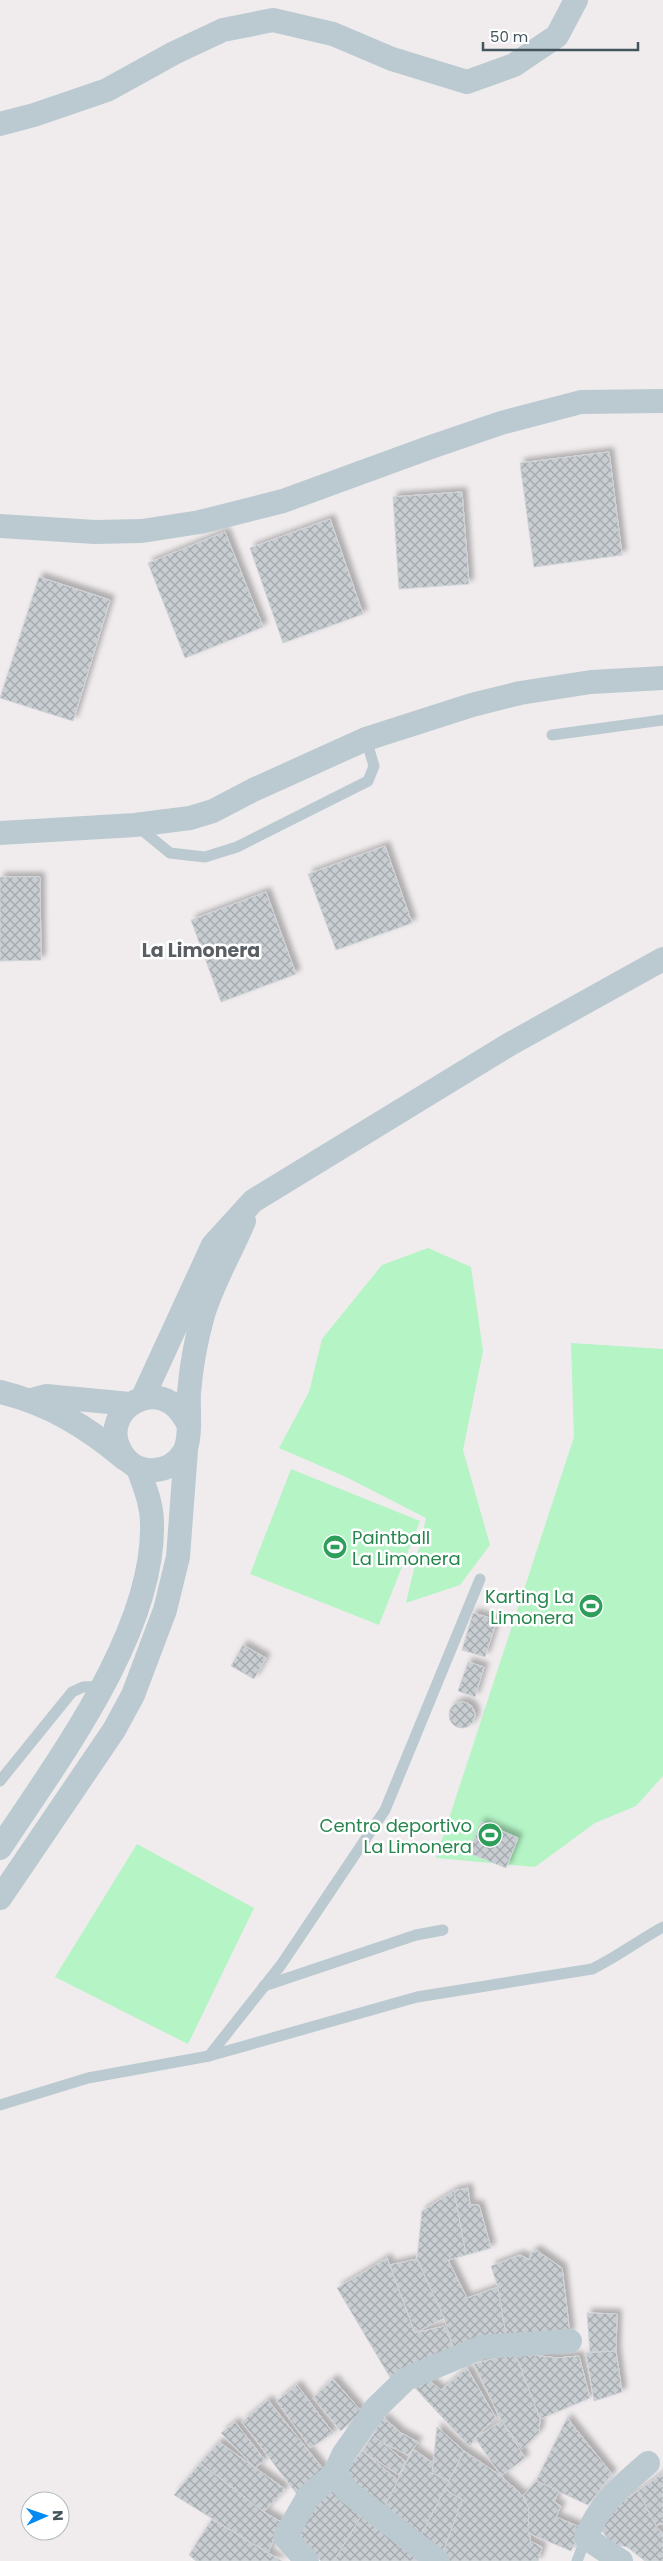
<svg xmlns="http://www.w3.org/2000/svg" width="663" height="2561" font-family="Poppins,sans-serif">
	<defs>
		<pattern id="building-cross-hatch" width="8" height="8" patternUnits="userSpaceOnUse" patternTransform="scale(1.25)"><rect width="8" height="8" fill="#c8cdd2"/><path d="M0 0l8 8M0 8l8-8" fill="none" stroke="#a4a9ae"/></pattern>
		<filter id="shadow"><feDropShadow dx="4.5" dy="-4.5" stdDeviation="2.5" flood-color="#0004"/></filter>
	</defs>
	<rect width="100%" height="100%" fill="#f0eced"/>
	<g fill="#b4f4c5">
		<path d="M428 1248 471 1267 483 1351 463 1450 490 1545 460 1585 406 1603 426 1518 346 1477 279 1448 309 1392 322 1339 382 1265Z"/>
		<path d="M571 1343 663 1349V1776L636 1806 595 1823 535 1867 436 1858 574 1437Z"/>
		<path d="M291 1469 420 1521 379 1625 250 1574Z"/>
		<path d="M137 1844 254 1908 188 2044 55 1977Z"/>
	</g>
	<g fill="url(#building-cross-hatch)" stroke="#d0d4d9" filter="url(#shadow)">
		<path d="M609 452 622 555 534 567 520 463Z"/>
		<path d="M462 492 469 584 399 589 393 497Z"/>
		<path d="M330 519 363 614 283 643 250 548Z"/>
		<path d="M225 532 263 627 185 658 148 563Z"/>
		<path d="M39 577 110 600 73 721 0 698Z"/>
		<path d="M385 846 412 923 336 950 308 874Z"/>
		<path d="M0 877H40L41 960 0 961Z"/>
		<path d="M266 892 296 974 221 1002 191 920Z"/>
		<path d="M473 1613 497 1620 485 1657 462 1650Z"/>
		<path d="M243 1645 266 1658 254 1679 231 1666Z"/>
		<path d="M468 1662 484 1667 475 1697 458 1691Z"/>
		<circle cx="462" cy="1715" r="13"/>
		<path d="M481 1822 518 1838 506 1868 469 1853Z"/>
		<path d="M468 2188 470 2205H479L491 2248 466 2255 454 2191Z"/>
		<path d="M454 2191 466 2255 448 2260 467 2298 498 2287 507 2341 454 2349 444 2318 417 2259 422 2211Z"/>
		<path d="M536 2250 562 2268 570 2334 507 2341 498 2287 491 2266 520 2255 530 2260V2254Z"/>
		<path d="M387 2258 415 2333 444 2326 454 2349 391 2379 337 2288Z"/>
		<path d="M417 2259 444 2318 415 2333 390 2265Z"/>
		<path d="M587 2313 617 2314 616 2351 590 2352Z"/>
		<path d="M616 2351 622 2392 594 2401 586 2353Z"/>
		<path d="M515 2353 557 2358 579 2356 590 2398 540 2419Z"/>
		<path d="M515 2353 540 2419 539 2432 522 2449 500 2418 474 2364Z"/>
		<path d="M467 2368 496 2418 475 2438 470 2447 415 2388 430 2381 441 2390Z"/>
		<path d="M333 2379 361 2411 341 2431 313 2398Z"/>
		<path d="M297 2385 333 2433 310 2448 277 2401Z"/>
		<path d="M268 2400 324 2470 299 2497 242 2422Z"/>
		<path d="M383 2417 401 2433 418 2442 408 2455 381 2442 373 2435Z"/>
		<path d="M567 2418 612 2474 588 2505 536 2481Z"/>
		<path d="M502 2421 525 2458 501 2476 475 2438Z"/>
		<path d="M235 2422 265 2460 255 2468 221 2433Z"/>
		<path d="M437 2427 464 2451 449 2481 432 2473Z"/>
		<path d="M373 2435 405 2461 399 2475 362 2451Z"/>
		<path d="M219 2442 285 2489 264 2512 200 2463Z"/>
		<path d="M413 2449 433 2463 432 2473 449 2481 419 2539 385 2506Z"/>
		<path d="M362 2451 398 2480 385 2506 353 2484 346 2471Z"/>
		<path d="M464 2451 501 2476 523 2496 529 2509 530 2541 542 2547 538 2561H445L443 2552 462 2500 445 2489Z"/>
		<path d="M200 2463 264 2512 281 2522 268 2553 174 2495Z"/>
		<path d="M663 2473V2523L656 2526 638 2491Z"/>
		<path d="M536 2481 559 2491 554 2502 561 2506 556 2517 582 2528 571 2551 528 2533 529 2509 523 2496Z"/>
		<path d="M327 2487 362 2515 334 2561H321L297 2533Z"/>
		<path d="M445 2489 462 2500 443 2552 419 2539Z"/>
		<path d="M638 2491 656 2526 663 2534V2561H645L627 2547 613 2544 600 2529 618 2504Z"/>
		<path d="M362 2515 423 2561H334Z"/>
		<path d="M212 2519 268 2553 282 2561H196L189 2555Z"/>
	</g>
	<g fill="none" stroke-linecap="round" stroke-linejoin="round">
		<g stroke="#bbcad1" stroke-width="11">
			<path d="M552 735 663 720"/>
			<path d="M137 826 170 853 205 857 237 847 368 781 374 766 366 739"/>
			<path d="M0 1781 72 1692 83 1687 103 1686"/>
			<path d="M264 1986 416 1935 443 1930"/>
			<path d="M209 2056 417 1997 592 1969C617 1957 639 1940 663 1927"/>
			<path d="M0 2105 88 2078 209 2056 281 1965 385 1810 480 1579"/>
			<path d="M577 2561 586 2538"/>
		</g>
		<g stroke="#bbcad1" stroke-width="24">
			<path d="M0 124 34 115 107 90 174 53 223 30 273 20 333 34 392 59 467 82 514 65 557 36 576 0"/>
			<path d="M0 526 95 532 142 531 200 522 283 501 431 447 501 423 581 402 663 401"/>
			<path d="M0 833 135 825 190 818 213 811 253 790 366 739 472 705 520 693 591 682 663 678"/>
			<path d="M0 1392C49 1404 86 1426 125 1459"/>
			<path d="M143 1397 213 1245 253 1201 510 1044 663 959"/>
			<path d="M35 1399 46 1396 130 1404"/>
			<path d="M187 1422C161 1370 98 1410 120 1450 133 1476 169 1477 184 1452 192 1438 188 1410 189 1393 191 1367 196 1340 203 1315 213 1282 231 1252 244 1221"/>
			<path d="M0 1848C58 1760 155 1632 152 1523 152 1503 144 1486 138 1468"/>
			<path d="M0 1898 114 1730 133 1695 165 1610 178 1557 186 1450"/>
			<path d="M307 2561 285 2537 308 2497 335 2473"/>
			<path d="M438 2561 347 2491 335 2473 343 2455 376 2408 406 2379 482 2347 570 2341"/>
			<path d="M621 2561 586 2538C599 2503 621 2487 648 2463"/>
		</g>
	</g>
	<defs>
		<symbol id="stadium-disc" viewBox="-11 -11 22 22"><circle r="9.5" fill="#2e9e5b" stroke="#fff"/><path d="M0-5a6.5 5 0 1 0 0 10a6.5 5 0 1 0 0-10ZM-3.5-1.8h7v3.6h-7Z" fill="#fff"/></symbol>
	</defs>
	<g fill-rule="evenodd">
		<use href="#stadium-disc" x="321" y="1533" width="28" height="28"/>
		<use href="#stadium-disc" x="577" y="1592" width="28" height="28"/>
		<use href="#stadium-disc" x="476" y="1821" width="28" height="28"/>
	</g>
	<g text-anchor="middle" dominant-baseline="central" stroke-width="5" stroke-linejoin="round" paint-order="stroke">
		<g font-size="18" fill="#27864d" stroke="#fff" text-anchor="end">
			<text x="352" y="1537" text-anchor="start">Paintball<tspan x="352" dy="21">La Limonera</tspan></text>
			<text x="574" y="1596">Karting La<tspan x="574" dy="21">Limonera</tspan></text>
			<text x="472" y="1825">Centro deportivo<tspan x="472" dy="21">La Limonera</tspan></text>
		</g>
		<g font-size="19" font-weight="bold" fill="#595e63" stroke="#fff">
			<text x="201" y="950">La Limonera</text>
		</g>
	</g>
	<g transform="translate(45 2516) rotate(88)"><circle r="24" fill="#ffffff" stroke="#b4bbbe"/>
	<path d="M0-4L9 19L0 12L-9 19Z" fill="#038bf3"/>
	<text y="-8" font-size="14" font-weight="bold" text-anchor="middle" fill="#43545c">N</text>
	</g>
	<path d="M483 42v8h155v-8" fill="none" stroke="#43545c" stroke-width="2.5"/>
	<text x="490" y="42" font-size="15" fill="#43545c" stroke="#ffffff" stroke-width="4" paint-order="stroke">50 m</text>
</svg>
